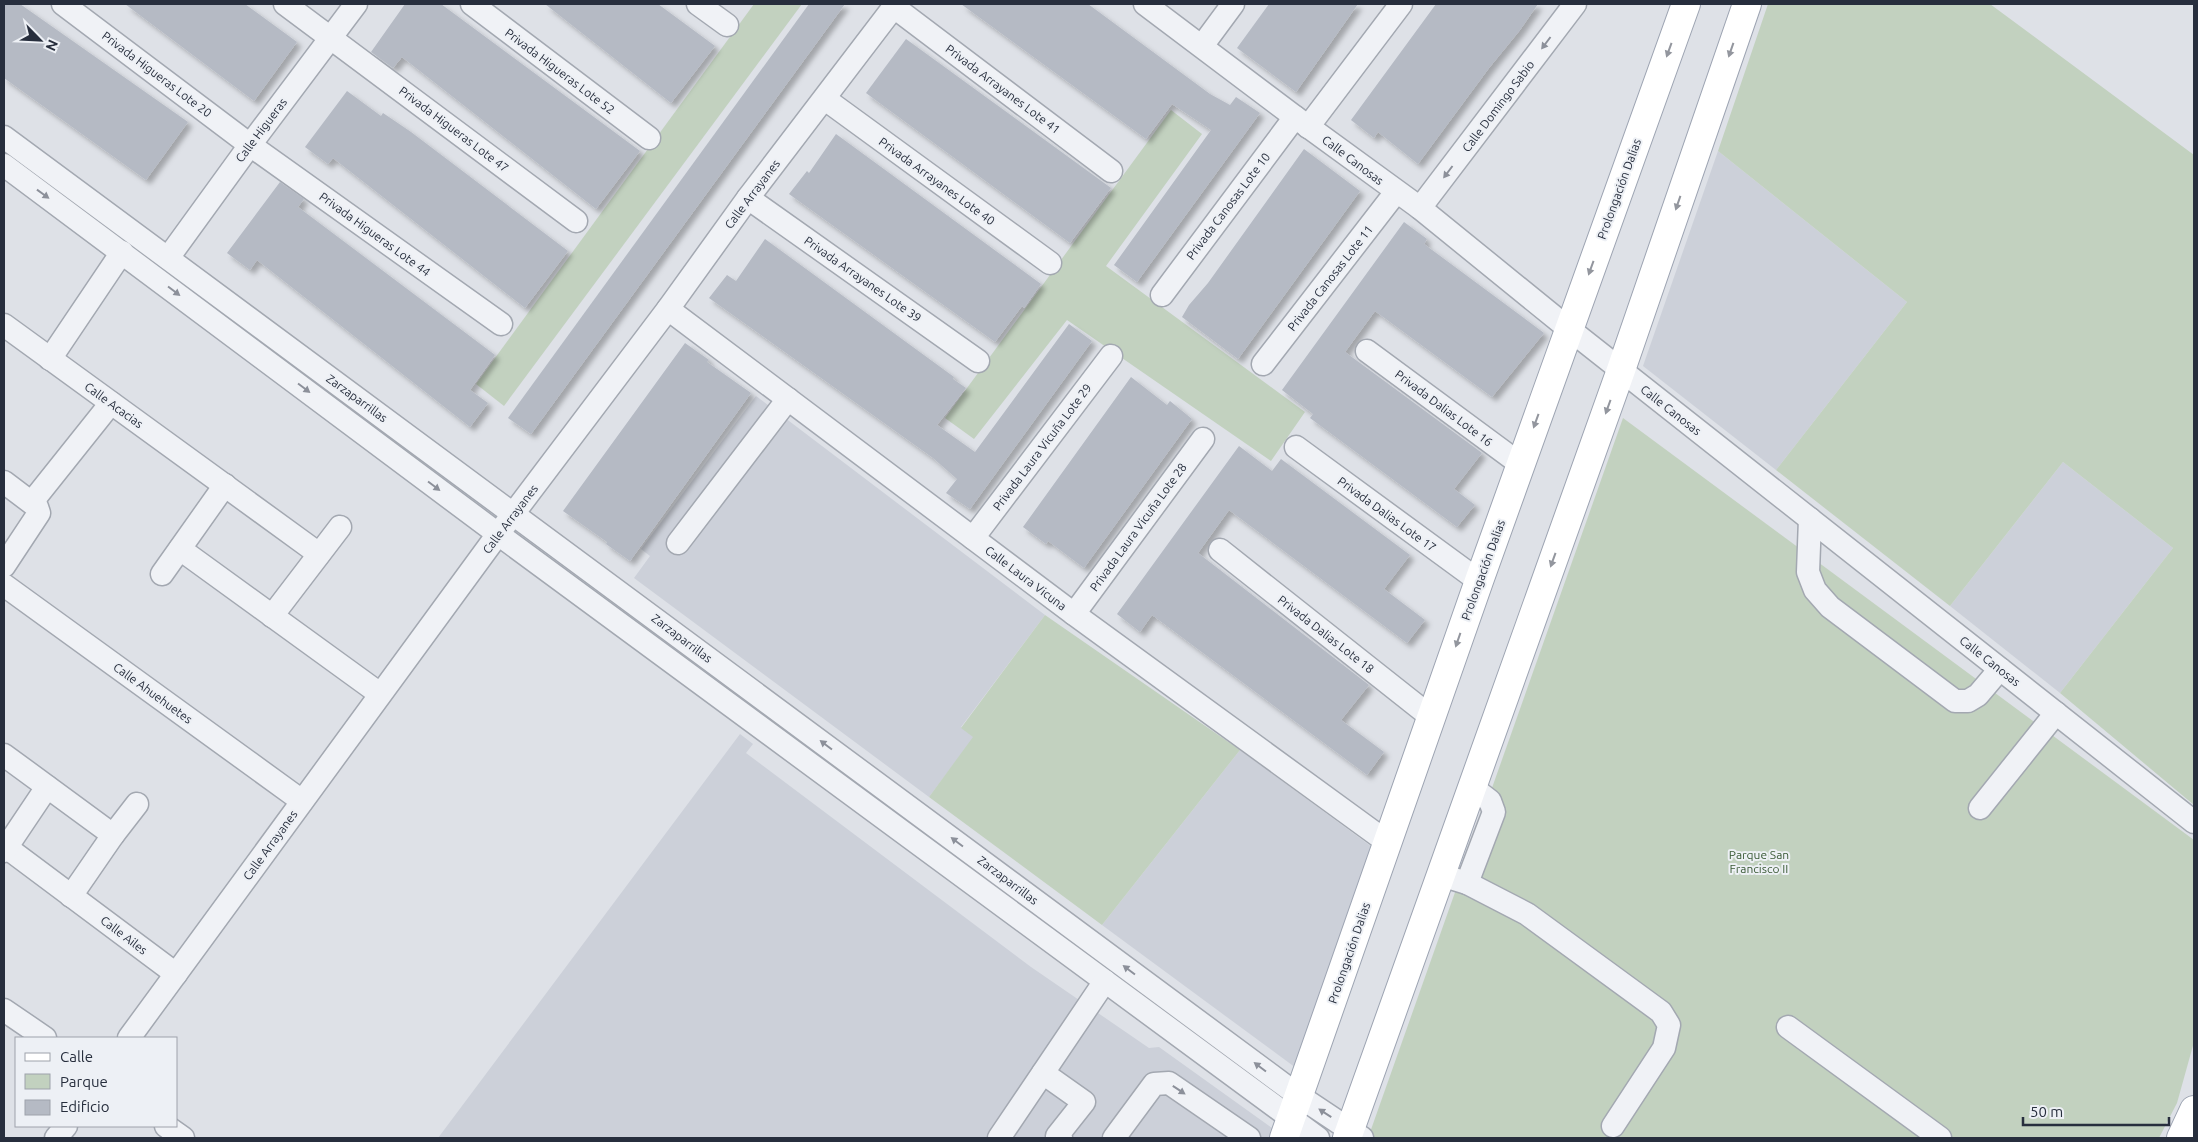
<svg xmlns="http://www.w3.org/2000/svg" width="2198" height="1142" font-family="Ubuntu,sans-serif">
	<defs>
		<filter id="shadow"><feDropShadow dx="4.5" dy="4.5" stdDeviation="2.5" flood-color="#0004"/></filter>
	</defs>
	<rect width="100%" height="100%" fill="#dee1e7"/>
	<g fill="#ccd0d9">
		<path d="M1718 151 1907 302 1776 470 1643 366Z"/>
		<path d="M756 396 1045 615 961 727 974 737 929 797 634 578 650 556 641 549Z"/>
		<path d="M2063 462 2173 548 2060 693 1950 606Z"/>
		<path d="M740 734 753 744 746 753 1031 967 1149 1048 1159 1047 1272 1128 1269 1138H438Z"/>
		<path d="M1240 750 1372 847 1296 1068 1102 925Z"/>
	</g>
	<g fill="#c2d1bf">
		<path d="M754 4H802L504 406 476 384Z"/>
		<path d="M1768 4H1990L2194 155V805L2060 693 2173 548 2063 462 1950 606 1776 470 1907 302 1718 151Z"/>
		<path d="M1171 110 1202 134 1106 266 1305 412 1271 461 1067 320 974 439 945 418Z"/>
		<path d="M1623 418 2194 840V1042L2177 1103 2159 1138H1368Z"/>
		<path d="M1045 615 1240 750 1102 925 929 797 973 737 961 728Z"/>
	</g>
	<g fill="#b5bac4" filter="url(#shadow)">
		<path d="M4 4H20L188 122 146 180 4 78Z"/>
		<path d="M125 4H245L297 42 254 101Z"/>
		<path d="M405 4H441L640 151 596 209 402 57 393 68 371 52Z"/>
		<path d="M545 4H658L715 46 671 103Z"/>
		<path d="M809 4H845L531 434 508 418Z"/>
		<path d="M961 4H1088L1210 94 1230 105 1236 97 1260 113 1137 282 1114 265 1211 130 1172 104 1146 139Z"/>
		<path d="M1269 4H1358L1296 92 1237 48Z"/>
		<path d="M1436 4H1538L1520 30 1489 68 1418 164 1378 132 1374 138 1351 120Z"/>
		<path d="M906 39 1111 188 1070 243 866 93Z"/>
		<path d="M347 91 381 116 383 113 411 132 568 251 525 308 333 158 328 164 305 147Z"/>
		<path d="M836 134 1041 284 1024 308 1022 306 995 342 789 194 807 171 809 173Z"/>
		<path d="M1304 149 1360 191 1238 359 1182 317 1189 305 1208 283Z"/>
		<path d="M280 182 304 199 298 207 495 355 470 390 488 403 470 427 257 260 250 270 227 253Z"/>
		<path d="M1404 222 1427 239 1424 244 1544 333 1492 397 1375 311 1345 352 1482 453 1454 489 1475 505 1457 527 1310 418 1313 414 1282 390Z"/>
		<path d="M765 239 954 377 953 379 966 388 937 425 975 452 1069 324 1092 341 970 509 946 493 957 479 933 458 709 298 727 275 736 281Z"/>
		<path d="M685 343 709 360 707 362 751 393 630 561 606 544 607 542 563 511Z"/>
		<path d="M1131 377 1167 405 1170 401 1192 419 1084 568 1048 541 1046 544 1023 527Z"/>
		<path d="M1239 446 1272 471 1281 459 1410 555 1384 589 1425 620 1407 643 1229 510 1198 553 1369 685 1341 720 1384 752 1367 775 1152 615 1140 632 1117 614Z"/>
	</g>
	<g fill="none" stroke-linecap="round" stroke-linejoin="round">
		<defs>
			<g id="minor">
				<path d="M63 4 250 145 501 324"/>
				<path d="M285 4 576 221"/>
				<path d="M472 4 649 138"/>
				<path d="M698 4 727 25"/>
				<path d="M1145 4 1295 117 1420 208 1569 329 2194 822"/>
				<path d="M894 7 1111 171"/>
				<path d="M1202 46 1233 4"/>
				<path d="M825 99 1050 263"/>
				<path d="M1308 127 1401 4"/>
				<path d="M4 137 1299 1096 1362 1138"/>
				<path d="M4 165 498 534 1318 1138"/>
				<path d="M748 198 978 361"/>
				<path d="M1420 208 1575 4"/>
				<path d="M168 258 250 145 356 4"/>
				<path d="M1162 295 1295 117"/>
				<path d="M668 309 1074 614 1387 842"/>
				<path d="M4 325 319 554"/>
				<path d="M1367 351 1520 464"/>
				<path d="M50 359 122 252"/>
				<path d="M1263 364 1396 192"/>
				<path d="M1296 447 1479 581"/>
				<path d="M4 482 37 507 39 513 4 566"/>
				<path d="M32 502 111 403"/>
				<path d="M1810 519 1808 572 1815 590 1830 607 1955 701H1968L1978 695 2000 669"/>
				<path d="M973 538 1111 356"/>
				<path d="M678 543 788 399"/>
				<path d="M180 549 380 694"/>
				<path d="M1220 550 1431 717"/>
				<path d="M162 574 225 485"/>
				<path d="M4 585 302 801"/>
				<path d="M1074 614 1203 439"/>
				<path d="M272 616 340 527"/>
				<path d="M4 755 113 835"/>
				<path d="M1980 808 2056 713"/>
				<path d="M6 847 176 974"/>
				<path d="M4 851 47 787"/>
				<path d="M1454 879 1467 883 1494 812 1490 801 1472 787"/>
				<path d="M1467 883 1527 914 1661 1012 1669 1025 1664 1048 1613 1126"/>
				<path d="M71 896 113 835 137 804"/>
				<path d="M4 1010 45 1038"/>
				<path d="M1788 1027 1940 1138"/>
				<path d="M129 1038 498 534 668 309 748 198 896 4"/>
				<path d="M1043 1073 1084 1102 1057 1136 1061 1138"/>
				<path d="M166 1126 183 1138"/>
				<path d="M56 1138 66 1126"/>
				<path d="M999 1138 1105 981"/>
				<path d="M1114 1138 1154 1084 1169 1083 1249 1138"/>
			</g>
			<g id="major">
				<path d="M1284 1138 1479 581 1686 4"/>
				<path d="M1347 1138 1621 370 1747 4"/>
				<path d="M2181 1138 2194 1110"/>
			</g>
		</defs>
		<use href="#minor" stroke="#a3a8b1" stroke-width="25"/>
		<use href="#major" stroke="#9da4b2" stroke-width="30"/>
		<use href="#minor" stroke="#f0f2f6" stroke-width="22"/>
		<use href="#major" stroke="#fff" stroke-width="28"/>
	</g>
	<defs><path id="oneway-solid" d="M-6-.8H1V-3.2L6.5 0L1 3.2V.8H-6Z" transform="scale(1.25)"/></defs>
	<g fill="#8c909a">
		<use href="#oneway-solid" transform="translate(1546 43) rotate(127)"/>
		<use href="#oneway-solid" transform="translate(1448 172) rotate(127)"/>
		<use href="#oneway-solid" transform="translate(43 194) rotate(36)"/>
		<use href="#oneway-solid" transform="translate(174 291) rotate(37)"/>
		<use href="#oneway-solid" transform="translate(304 388) rotate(37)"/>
		<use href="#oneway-solid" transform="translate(434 486) rotate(37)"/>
		<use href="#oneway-solid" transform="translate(826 745) rotate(-143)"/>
		<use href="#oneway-solid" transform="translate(957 842) rotate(-143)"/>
		<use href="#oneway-solid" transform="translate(1129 970) rotate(-143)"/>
		<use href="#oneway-solid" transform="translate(1260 1067) rotate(-143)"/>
		<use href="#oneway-solid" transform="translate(1179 1090) rotate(34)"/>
		<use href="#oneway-solid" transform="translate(1325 1113) rotate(-147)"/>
	</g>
	<g fill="#93969e">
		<use href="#oneway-solid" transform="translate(1669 50) rotate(110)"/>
		<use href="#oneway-solid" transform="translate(1731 50) rotate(109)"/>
		<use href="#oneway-solid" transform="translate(1678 203) rotate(109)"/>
		<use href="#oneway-solid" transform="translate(1591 268) rotate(110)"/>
		<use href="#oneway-solid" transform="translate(1608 407) rotate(110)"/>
		<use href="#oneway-solid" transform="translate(1536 421) rotate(110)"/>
		<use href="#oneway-solid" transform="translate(1553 560) rotate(110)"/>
		<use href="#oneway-solid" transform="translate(1458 640) rotate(109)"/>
	</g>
	<g text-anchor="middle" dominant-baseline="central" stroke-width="4" stroke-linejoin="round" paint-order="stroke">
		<g font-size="12" fill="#272e3d" stroke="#edf0f5">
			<text transform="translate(560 71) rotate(37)">Privada Higueras Lote 52</text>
			<text transform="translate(157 74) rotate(37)">Privada Higueras Lote 20</text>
			<text transform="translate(1003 89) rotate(37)">Privada Arrayanes Lote 41</text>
			<text transform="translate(1498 106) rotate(-53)">Calle Domingo Sabio</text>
			<text transform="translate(454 129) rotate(37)">Privada Higueras Lote 47</text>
			<text transform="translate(261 130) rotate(-53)">Calle Higueras</text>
			<text transform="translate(1353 160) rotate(37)">Calle Canosas</text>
			<text transform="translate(937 181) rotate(36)">Privada Arrayanes Lote 40</text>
			<text transform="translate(1619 189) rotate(-70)">Prolongación Dalias</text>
			<text transform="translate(752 194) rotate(-53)">Calle Arrayanes</text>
			<text transform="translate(1228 206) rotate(-53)">Privada Canosas Lote 10</text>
			<text transform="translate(375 234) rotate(36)">Privada Higueras Lote 44</text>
			<text transform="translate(1330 278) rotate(-52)">Privada Canosas Lote 11</text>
			<text transform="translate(863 279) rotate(35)">Privada Arrayanes Lote 39</text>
			<text transform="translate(357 398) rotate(36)">Zarzaparrillas</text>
			<text transform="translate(114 405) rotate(36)">Calle Acacias</text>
			<text transform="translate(1444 408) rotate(37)">Privada Dalias Lote 16</text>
			<text transform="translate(1671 410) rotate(38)">Calle Canosas</text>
			<text transform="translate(1042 447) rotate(-53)">Privada Laura Vicuña Lote 29</text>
			<text transform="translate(1387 514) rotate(36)">Privada Dalias Lote 17</text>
			<text transform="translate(510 519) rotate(-53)">Calle Arrayanes</text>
			<text transform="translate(1138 527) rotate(-54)">Privada Laura Vicuña Lote 28</text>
			<text transform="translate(1483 570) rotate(-70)">Prolongación Dalias</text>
			<text transform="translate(1026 578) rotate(37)">Calle Laura Vicuna</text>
			<text transform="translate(1326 634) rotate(38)">Privada Dalias Lote 18</text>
			<text transform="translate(682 638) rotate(37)">Zarzaparrillas</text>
			<text transform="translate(1990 661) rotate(38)">Calle Canosas</text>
			<text transform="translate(153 693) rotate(36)">Calle Ahuehuetes</text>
			<text transform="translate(270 845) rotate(-54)">Calle Arrayanes</text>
			<text transform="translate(1008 880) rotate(37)">Zarzaparrillas</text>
			<text transform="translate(124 935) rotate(37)">Calle Ailes</text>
			<text transform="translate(1349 953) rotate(-71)">Prolongación Dalias</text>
		</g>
		<g font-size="12" fill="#395935" stroke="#edf0f5">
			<text x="1759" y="854">Parque San<tspan x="1759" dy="14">Francisco II</tspan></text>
		</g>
	</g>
	<rect width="2198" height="1142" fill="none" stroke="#272e3d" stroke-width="10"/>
	<rect x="15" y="1037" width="162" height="90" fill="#edf0f5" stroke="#9ea2ab"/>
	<rect x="25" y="1053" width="25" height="8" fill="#ffffff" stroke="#9ea2ab"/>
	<text x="60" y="1062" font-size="15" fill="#272e3d">Calle</text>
	<rect x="25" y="1074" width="25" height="15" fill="#c2d1bf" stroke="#9ea2ab"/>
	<text x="60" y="1087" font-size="15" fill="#272e3d">Parque</text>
	<rect x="25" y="1100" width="25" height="15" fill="#b5bac4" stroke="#9ea2ab"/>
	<text x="60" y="1112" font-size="15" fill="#272e3d">Edificio</text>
	<g transform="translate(40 40) rotate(114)" stroke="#edf0f5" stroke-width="4" paint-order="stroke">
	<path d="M0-4L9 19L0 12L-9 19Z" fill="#272e3d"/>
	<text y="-8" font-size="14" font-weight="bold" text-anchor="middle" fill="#272e3d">N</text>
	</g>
	<path d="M2023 1117v8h146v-8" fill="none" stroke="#272e3d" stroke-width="2.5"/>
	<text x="2030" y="1117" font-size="15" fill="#272e3d" stroke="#edf0f5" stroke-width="4" paint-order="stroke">50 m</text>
</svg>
